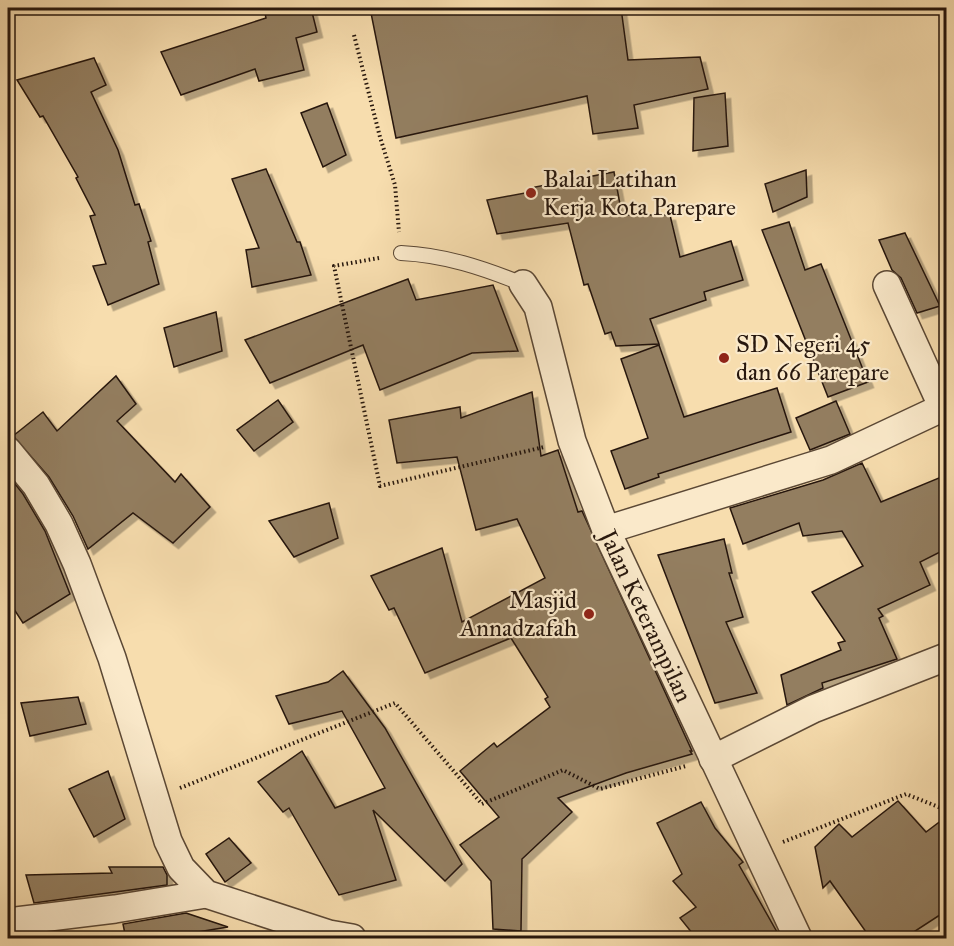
<svg xmlns="http://www.w3.org/2000/svg" width="954" height="946" font-family="'IM FELL Great Primer',serif">
	<defs>
		<filter id="shadow"><feDropShadow dx="5.5" dy="5.5" stdDeviation="0" flood-color="#0004"/></filter>
	</defs>
	<rect width="100%" height="100%" fill="#f7ddae"/>
	<filter id="stains"><feTurbulence type="fractalNoise" baseFrequency=".00333" numOctaves="4"/><feColorMatrix values="0 0 0 0 .2 0 0 0 0 .09 0 0 0 0 .02 0 0 0 .5 -.17"/></filter>
	<radialGradient id="worn" r=".72"><stop offset=".6" stop-color="#630" stop-opacity="0"/><stop offset="1" stop-color="#630" stop-opacity=".3"/></radialGradient>
	<g fill="#937e61" stroke="#27170d" stroke-width="1.5" filter="url(#shadow)">
		<path d="M264 8H311L317 32 296 38 304 70 259 81 255 69 181 95 161 52 266 18Z"/>
		<path d="M370 8H621L628 60 700 57 708 89 634 105 638 128 593 134 587 96 396 138Z"/>
		<path d="M94 58 106 85 91 92 118 150 135 205 139 204 151 241 148 242 159 284 108 305 93 266 106 264 90 216 95 215 76 178 78 177 43 116 40 117 17 80Z"/>
		<path d="M725 93 728 146 693 151 694 98Z"/>
		<path d="M327 103 346 155 323 167 301 113Z"/>
		<path d="M266 169 297 242H300L311 275 252 287 246 250 259 248 232 179Z"/>
		<path d="M806 170 807 197 773 212 765 184Z"/>
		<path d="M614 172 622 215H670L680 257 731 241 743 280 704 292 706 300 650 319 659 344 616 346 611 332 605 334 588 284 584 285 568 223 497 234 487 200 536 191 535 187Z"/>
		<path d="M789 222 805 270 821 264 868 382 828 397 762 230Z"/>
		<path d="M905 233 940 306 917 313 901 278 892 270 879 240Z"/>
		<path d="M408 279 416 300 493 285 518 351 472 353 380 390 363 345 270 383 245 340Z"/>
		<path d="M216 312 222 351 174 367 164 328Z"/>
		<path d="M659 345 684 417 777 388 791 432 658 474 659 477 625 489 611 451 648 438 621 359Z"/>
		<path d="M116 376 136 404 117 421 175 482 181 474 210 507 173 543 133 513 88 549 73 516 49 477 13 436 43 412 57 431Z"/>
		<path d="M532 392 541 456 558 450 578 512 582 511 692 751H690L692 754 626 773 558 798 572 812 522 859 521 931 493 929 491 881 460 845 499 817 460 771 494 743 497 747 550 707 545 699 548 697 511 638 425 673 394 608 389 610 371 576 442 548 462 622 545 578 517 519 476 530 457 457 397 463 389 420 460 407 461 418Z"/>
		<path d="M278 400 293 422 254 451 237 430Z"/>
		<path d="M836 401 850 434 810 450 796 418Z"/>
		<path d="M862 463 881 502 946 475V549L920 562 930 585 878 609 883 616 879 618 897 659 822 683 823 688 787 705 781 675 841 650 838 643 845 641 812 592 863 566 842 531 803 536 799 523 743 544 730 508 823 480Z"/>
		<path d="M8 475 23 494 45 531 70 594 23 623 8 600Z"/>
		<path d="M329 503 338 538 294 557 269 521Z"/>
		<path d="M724 539 732 573H729L743 617 726 622 757 693 715 703 658 555Z"/>
		<path d="M343 671 385 728 462 864 445 881 373 810 396 880 339 895 289 808 283 812 258 782 302 751 335 808 385 788 342 711 289 724 276 696 328 682Z"/>
		<path d="M78 697 86 724 30 736 21 703Z"/>
		<path d="M108 771 125 819 94 837 69 789Z"/>
		<path d="M898 801 926 832 946 817V911L903 939H871L830 881 823 888 815 847 839 824 852 837Z"/>
		<path d="M701 802 715 828 743 862 739 865 781 939H697L680 918 696 907 673 881 682 874 657 823Z"/>
		<path d="M229 838 251 863 225 882 206 854Z"/>
		<path d="M109 867H163L167 875V885L34 903 26 875 112 873Z"/>
		<path d="M186 913 228 927 155 939H126L123 924Z"/>
	</g>
	<g fill="none" stroke-linecap="round" stroke-linejoin="round">
		<defs>
			<path id="service" d="M401 253C445 255 483 268 523 284"/>
			<g id="minor">
				<path d="M523 284 538 307 572 441 606 530 798 938"/>
				<path d="M887 285 943 408"/>
				<path d="M8 451 36 485 59 524 77 564 112 658 168 841 181 868 206 894 329 934 352 938"/>
				<path d="M606 530 831 460 946 406"/>
				<path d="M713 759 813 709 946 657"/>
				<path d="M8 922 115 909 206 894"/>
			</g>
		</defs>
		<use href="#service" stroke="#5b4835" stroke-width="16"/>
		<use href="#minor" stroke="#5b4835" stroke-width="30"/>
		<g stroke="#27170d" stroke-width="4" stroke-dasharray="1.5 3" stroke-linecap="butt">
			<path d="M354 35 380 137 395 185 399 232"/>
			<path d="M379 258 334 266 380 486 544 447"/>
			<path d="M180 788 395 703 482 804 563 770 600 789 686 766"/>
			<path d="M783 842 906 794 946 810"/>
		</g>
		<use href="#service" stroke="#fae9ca" stroke-width="14"/>
		<use href="#minor" stroke="#fae9ca" stroke-width="27"/>
	</g>
	<g fill="#8f2418" stroke="#fae9ca" stroke-width="2">
		<circle cx="531" cy="193" r="6"/>
		<circle cx="724" cy="358" r="6"/>
		<circle cx="589" cy="614" r="6"/>
	</g>
	<g text-anchor="middle" dominant-baseline="central" stroke-width="4.5" stroke-linejoin="round" paint-order="stroke">
		<g font-size="24" fill="#27170d" stroke="#fae9ca" text-anchor="start">
			<text x="543" y="179">Balai Latihan<tspan x="543" dy="28">Kerja Kota Parepare</tspan></text>
			<text x="736" y="344">SD Negeri 45<tspan x="736" dy="28">dan 66 Parepare</tspan></text>
			<text x="577" y="600" text-anchor="end">Masjid<tspan x="577" dy="28">Annadzafah</tspan></text>
		</g>
		<g font-size="24" fill="#27170d" stroke="#fae9ca">
			<text transform="translate(646 616) rotate(65)">Jalan Keterampilan</text>
		</g>
	</g>
	<rect width="954" height="946" fill="none" stroke="#f7ddae" stroke-width="30"/>
	<rect x="9" y="9" width="936" height="928" fill="none" stroke="#27170d" stroke-width="3"/>
	<rect x="15" y="15" width="924" height="916" fill="none" stroke="#27170d" stroke-width="1.5"/>
	<rect width="100%" height="100%" filter="url(#stains)"/>
	<rect width="100%" height="100%" fill="url(#worn)"/>
</svg>
